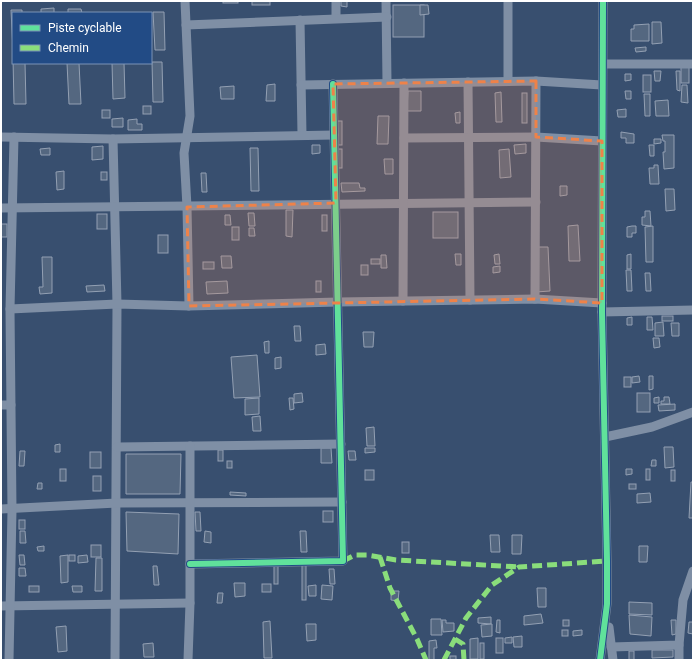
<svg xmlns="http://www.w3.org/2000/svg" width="694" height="661" font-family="Roboto,sans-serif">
	<rect width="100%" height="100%" fill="#384f6f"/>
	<g fill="#546780" stroke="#93a0b3">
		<rect x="223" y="1" width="15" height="2"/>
		<rect x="252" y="1" width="18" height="4"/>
		<path d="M341 1H347V7L341 6Z"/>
		<rect x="393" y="5" width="31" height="32"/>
		<path d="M420 5H428L429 14 420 15Z"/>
		<path d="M54 8V13H41V9Z"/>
		<path d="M68 9H81L82 13H68Z"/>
		<path d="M11 10H22V13H13V51Z"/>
		<path d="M153 12H164L165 50H155Z"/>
		<path d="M652 22H661L662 43 652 44Z"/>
		<path d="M649 24V41H631V29H634V25Z"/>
		<path d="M646 47V51L636 52 635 48Z"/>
		<path d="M13 59V63H25L26 104H14Z"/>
		<path d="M152 62H162L163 102H153Z"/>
		<path d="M67 63H79L81 104H69Z"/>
		<path d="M112 63H124L125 98 113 99Z"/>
		<rect x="681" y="65" width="8" height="18"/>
		<path d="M654 71H661L660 81H655Z"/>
		<path d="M676 71H680V91L677 90Z"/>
		<path d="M625 74H631V80L625 81Z"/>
		<rect x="643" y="75" width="8" height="17"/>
		<path d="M275 84V101H266L267 85Z"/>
		<path d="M682 85H687L688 103 681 102Z"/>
		<path d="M234 86V99H221L220 87Z"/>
		<path d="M408 91H421V111H407Z"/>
		<path d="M625 91H631V99H626Z"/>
		<path d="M501 92 502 122H496L495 93Z"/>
		<rect x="522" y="93" width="5" height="30"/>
		<path d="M644 94H650V116H645Z"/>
		<path d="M668 100 669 116H656L655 101Z"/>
		<rect x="143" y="106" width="8" height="8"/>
		<path d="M626 109V117H618L617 110Z"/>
		<rect x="102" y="110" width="8" height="8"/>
		<path d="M460 112V123H456L455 113Z"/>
		<path d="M378 116H389L388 144H377Z"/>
		<path d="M123 118V127H112V119Z"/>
		<path d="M137 119V124H142V130H128V120Z"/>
		<rect x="337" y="121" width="5" height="24"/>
		<path d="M621 132 634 134V143H626V138H621Z"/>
		<path d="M662 135H674V168L664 169 663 152H665V141H663Z"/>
		<path d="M654 139H661V143L654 144Z"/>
		<path d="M526 144V153L515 154 514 145Z"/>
		<path d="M312 145H320V153L312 154Z"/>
		<path d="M649 145H654V156H650Z"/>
		<path d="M103 146V159L92 160V147Z"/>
		<path d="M50 148V155H41L40 149Z"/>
		<path d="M250 148H258L259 191H251Z"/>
		<rect x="337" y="149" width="5" height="19"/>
		<path d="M509 149 511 177 500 178 499 150Z"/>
		<path d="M384 159H393V174H385Z"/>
		<path d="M654 165H658L659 184H650L649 168H654Z"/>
		<path d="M64 171V189L57 190 56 172Z"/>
		<rect x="101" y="172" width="6" height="8"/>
		<path d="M201 173H206L207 192H202Z"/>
		<path d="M341 183H359L360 188H365V191L342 192Z"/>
		<path d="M560 186H567V195L560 196Z"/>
		<path d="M665 189H674L675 210 666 211Z"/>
		<path d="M286 210H293L292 237 286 236Z"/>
		<path d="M645 211H650L651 226 642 225V217H645Z"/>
		<rect x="433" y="212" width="25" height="26"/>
		<path d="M248 213H254L255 226H249Z"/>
		<rect x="97" y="214" width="10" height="15"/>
		<path d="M225 215H230L231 225H225Z"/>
		<rect x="322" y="215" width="5" height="16"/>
		<rect x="1" y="224" width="6" height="13"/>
		<path d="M578 225 580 261H569L568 226Z"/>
		<path d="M632 226H636V233H632V237H627V227Z"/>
		<path d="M653 226V262H646L645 227Z"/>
		<rect x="232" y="227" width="7" height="13"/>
		<path d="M249 228H254L255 236H249Z"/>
		<rect x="158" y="235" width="10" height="18"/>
		<path d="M534 247H548L550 291 536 292Z"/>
		<path d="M455 254H461V265H456Z"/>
		<path d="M499 254 500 264H495L494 255Z"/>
		<path d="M631 254V269H627V255Z"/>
		<path d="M381 255H386L387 268H381Z"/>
		<path d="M221 256H231L232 268H222Z"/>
		<path d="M42 257H52V293L40 294 39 287H43Z"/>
		<rect x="371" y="259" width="9" height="5"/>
		<rect x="203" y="262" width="11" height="7"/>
		<rect x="361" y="265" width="7" height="10"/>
		<path d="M500 266V272L493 273V267Z"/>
		<path d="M626 270H631L632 291H627Z"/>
		<path d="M645 273H650L651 291H646Z"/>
		<path d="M227 281 228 293 207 294 206 282Z"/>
		<rect x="316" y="281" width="5" height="11"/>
		<path d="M104 285 105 291 87 292 86 286Z"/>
		<rect x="662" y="316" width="11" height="5"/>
		<path d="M632 317V325H627V318Z"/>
		<path d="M647 317H652L653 330H647Z"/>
		<path d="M663 322 664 336H655V323Z"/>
		<path d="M671 323H679V336H672Z"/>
		<path d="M294 326H300L301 341H295Z"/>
		<path d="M363 332H374L373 347H364Z"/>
		<path d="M653 338H659L660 347 654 348Z"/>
		<path d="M269 341V353H265L264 342Z"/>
		<path d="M325 344 326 354 316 355V345Z"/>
		<path d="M257 355 260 397 234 398 231 357Z"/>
		<path d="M281 357V368L275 369V358Z"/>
		<path d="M639 376 640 382 632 383V377Z"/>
		<path d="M649 376H653V389L649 390Z"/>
		<rect x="624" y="377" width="7" height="10"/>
		<path d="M302 393 303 402 294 403V394Z"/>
		<rect x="637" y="393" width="13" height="19"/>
		<path d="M659 397V403H654V398Z"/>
		<path d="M664 397H669L670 404H661V401H664Z"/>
		<path d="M259 398V414L245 415V399Z"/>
		<path d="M289 398H293L294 409 290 410Z"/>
		<path d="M675 404V410L659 411 658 405Z"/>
		<path d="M260 416 261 431H253L252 417Z"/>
		<path d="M374 427 375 446H367L366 428Z"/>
		<path d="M60 444V452H55V445Z"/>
		<path d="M664 447H673L674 467 665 468Z"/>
		<path d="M321 448H331L332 463H321Z"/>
		<path d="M365 448H375V452L365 453Z"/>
		<rect x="218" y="450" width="5" height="11"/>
		<path d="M20 451H25L24 466H19Z"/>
		<path d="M348 451H355L356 460H349Z"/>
		<rect x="90" y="452" width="11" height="16"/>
		<path d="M126 454H181L180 494H126Z"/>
		<path d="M652 460H656V466H651Z"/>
		<rect x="227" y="461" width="5" height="7"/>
		<rect x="60" y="469" width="6" height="12"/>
		<path d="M626 469H632V474L626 475Z"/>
		<rect x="646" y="469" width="4" height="11"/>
		<rect x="365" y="470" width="9" height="10"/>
		<rect x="671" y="470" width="4" height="11"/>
		<rect x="93" y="476" width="8" height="15"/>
		<path d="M691 482H693V518H689Z"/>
		<path d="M38 483H42V489H37Z"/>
		<rect x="629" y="484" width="7" height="5"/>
		<path d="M230 492 246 493V496L230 495Z"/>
		<path d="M650 493 651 502 637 503V494Z"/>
		<rect x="323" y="511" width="10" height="11"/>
		<path d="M126 512 179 514 178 554 127 551Z"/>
		<path d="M195 512H200L201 531H196Z"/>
		<rect x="19" y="520" width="6" height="9"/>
		<path d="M20 531H25L26 543H20Z"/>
		<path d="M205 531 211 532V543L204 542Z"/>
		<path d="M300 531H306L307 552H301Z"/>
		<path d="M490 535H499L500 552H491Z"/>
		<path d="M512 535H522L521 554H512Z"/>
		<rect x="402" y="542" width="7" height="11"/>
		<rect x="91" y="545" width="10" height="12"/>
		<path d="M44 546V551H38L37 547Z"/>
		<path d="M639 546H648L647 562H639Z"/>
		<path d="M19 555H24L25 565H20Z"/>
		<path d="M68 555V582L61 583 60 556Z"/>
		<rect x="69" y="555" width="6" height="6"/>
		<path d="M87 555 88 562 78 563V556Z"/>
		<path d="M96 558H102V591H95Z"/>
		<rect x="274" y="564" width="4" height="20"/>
		<rect x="302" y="565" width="4" height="35"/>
		<path d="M153 566H157L159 585H154Z"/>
		<path d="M19 568H25L26 576H19Z"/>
		<path d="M329 569H334L335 584H330Z"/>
		<path d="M234 583H245V596L235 597Z"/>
		<rect x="262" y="584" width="9" height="8"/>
		<path d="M316 585V596H309L308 586Z"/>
		<path d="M322 585 333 586 332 600 321 599Z"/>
		<rect x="29" y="586" width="10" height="6"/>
		<path d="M72 586H82V592H73Z"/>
		<path d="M537 588H546V607H538Z"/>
		<path d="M391 591H399L398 601 391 600Z"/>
		<path d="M218 593H223L222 603H217Z"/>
		<path d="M629 602 652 603V615L629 614Z"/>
		<path d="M541 614 543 623 524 625V616Z"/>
		<path d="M629 615 652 617 651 636 630 634Z"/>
		<path d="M491 617V624L478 623V618Z"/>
		<path d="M431 619H441L442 635H431Z"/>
		<path d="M442 620H446V623H454V631L443 632Z"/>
		<path d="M497 620H500V633L496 632Z"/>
		<rect x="563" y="620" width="6" height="6"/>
		<path d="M671 620H676V634L672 635Z"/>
		<path d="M270 621 272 658H264L263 622Z"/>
		<path d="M689 622H693V634L688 633Z"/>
		<path d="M306 624H316V640L307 641Z"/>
		<path d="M492 624V636L482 637 481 625Z"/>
		<path d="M66 626 67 651 58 652 56 627Z"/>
		<rect x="562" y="630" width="6" height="6"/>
		<path d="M582 630V635L573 636V631Z"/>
		<path d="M522 636V647H514L513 637Z"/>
		<path d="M512 637V643H505V638Z"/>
		<path d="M478 638V659H470V639Z"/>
		<rect x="496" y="638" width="7" height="15"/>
		<path d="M436 640 437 648H434V660H429V641Z"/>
		<path d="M153 643 154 657H144L143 644Z"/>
		<rect x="480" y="643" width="4" height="16"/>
		<path d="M652 650H673V657L652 658Z"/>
		<rect x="629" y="651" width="5" height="9"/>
		<rect x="450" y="656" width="6" height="4"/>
	</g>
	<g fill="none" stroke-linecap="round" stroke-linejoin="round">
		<g stroke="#7f8fa5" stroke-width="9">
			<path d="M185 1 190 116 184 153 187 207 189 306"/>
			<path d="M336 1V18"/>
			<path d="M386 1 387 83"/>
			<path d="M508 1V81"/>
			<path d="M300 20 302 135"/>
			<path d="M186 25 387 17"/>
			<path d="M604 64H693"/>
			<path d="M468 82 470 300"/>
			<path d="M301 85 536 81 602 85"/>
			<path d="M1 137 113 139 334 135"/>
			<path d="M404 138 536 137 602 141"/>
			<path d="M113 139 117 304 115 660"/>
			<path d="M1 208 536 202"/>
			<path d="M535 299 536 81"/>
			<path d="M403 301 404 83"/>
			<path d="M10 309 117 304 189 306 338 302 535 299 602 303"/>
			<path d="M602 312 693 310"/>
			<path d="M1 405H11"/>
			<path d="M605 437 652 427 693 412"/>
			<path d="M117 447 341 444"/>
			<path d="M1 509 117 503 342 502"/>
			<path d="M190 564 343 561 333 84"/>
			<path d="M1 606 190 603"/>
			<path d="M609 627 613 660"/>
			<path d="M679 645V660"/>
			<path d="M611 647 679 645 683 600 693 571"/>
			<path d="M9 660 12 510 10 309 14 137"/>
			<path d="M188 660 190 603V446"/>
			<path d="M600 660 607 604V561L602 312 603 1"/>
		</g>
		<g stroke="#8add7b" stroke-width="5" stroke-dasharray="10 5" stroke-linecap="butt">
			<path d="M380 557 390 588 417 639 426 660"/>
			<path d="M343 561 355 555H367L396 560 519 567"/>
			<path d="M455 639 463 644 464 660"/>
			<path d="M444 660 466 618 492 585 519 567 607 561"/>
		</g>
		<defs>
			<g id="cycleway">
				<path d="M190 564 343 561 333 84"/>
				<path d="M600 660 607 604V561L602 312 603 1"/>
			</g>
		</defs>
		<use href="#cycleway" stroke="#224b85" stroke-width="8"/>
		<use href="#cycleway" stroke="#60e19b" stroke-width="6"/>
	</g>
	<path fill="#ee8249" fill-opacity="0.2" stroke="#ee8249" stroke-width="3" stroke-dasharray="8 5" stroke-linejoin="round" d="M536 81V137L602 141V303L535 299 189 306 187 207 336 203 333 84Z"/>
	<rect width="694" height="661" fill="none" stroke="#ffffff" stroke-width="4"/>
	<rect x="12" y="12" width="140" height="52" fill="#224b85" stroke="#7a93b6"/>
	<rect x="20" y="25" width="20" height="6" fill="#60e19b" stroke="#7a93b6"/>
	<text x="48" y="32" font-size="12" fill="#ffffff">Piste cyclable</text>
	<rect x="20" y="45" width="20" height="6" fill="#8add7b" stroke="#7a93b6"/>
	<text x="48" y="52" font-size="12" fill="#ffffff">Chemin</text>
</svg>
